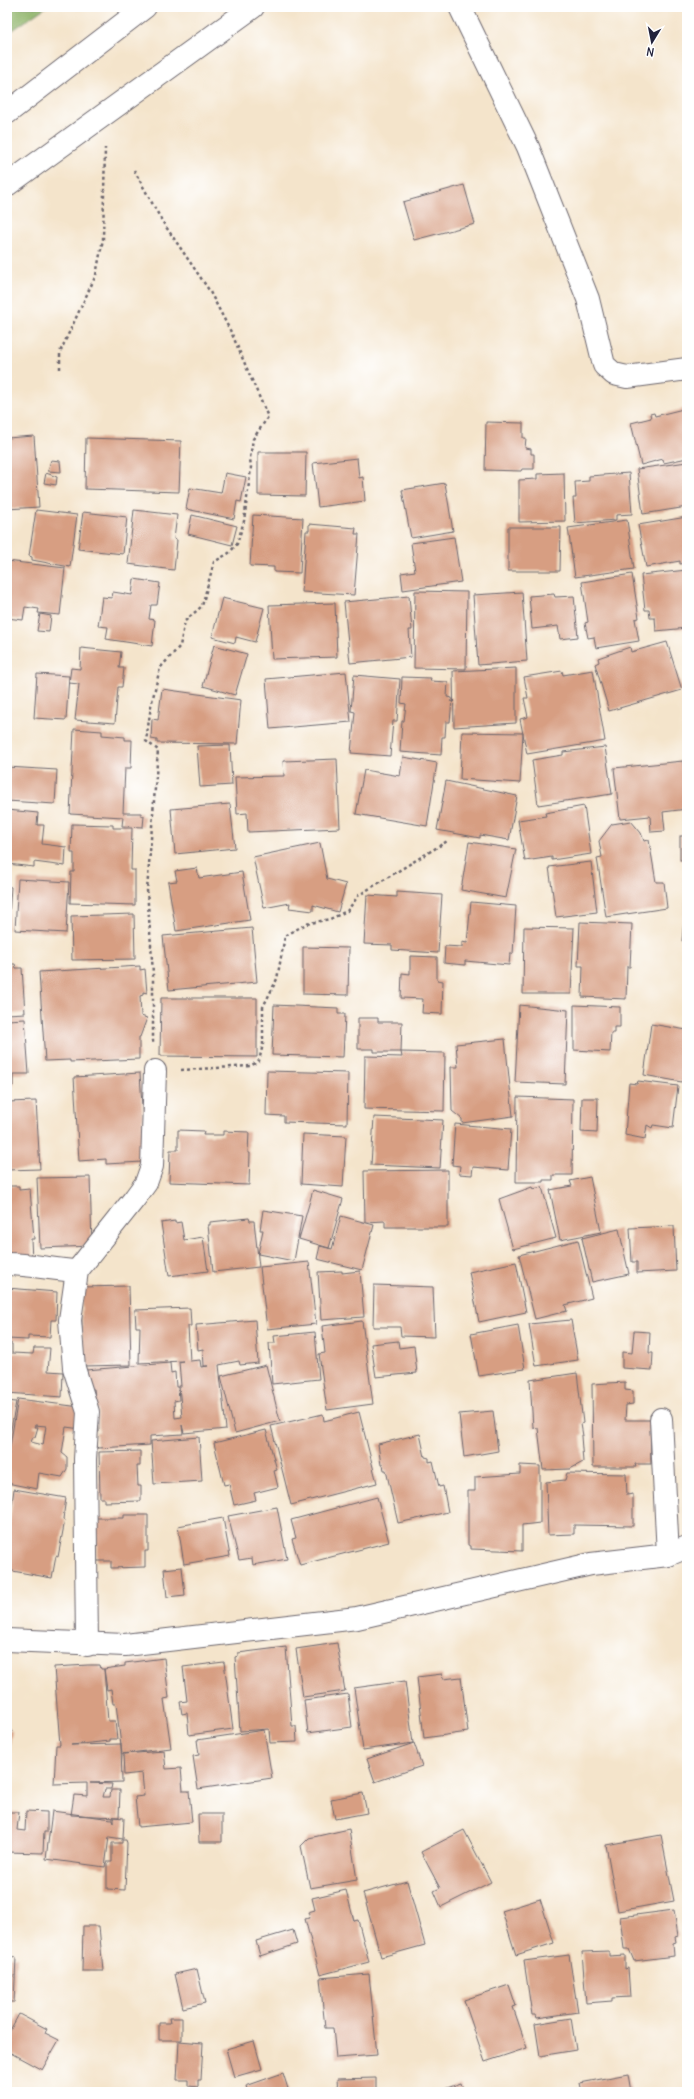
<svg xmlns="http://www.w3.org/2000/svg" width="694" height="2099" font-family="Delius,sans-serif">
	<rect width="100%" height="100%" fill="#fff"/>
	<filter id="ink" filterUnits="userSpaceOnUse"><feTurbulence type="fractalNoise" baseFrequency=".025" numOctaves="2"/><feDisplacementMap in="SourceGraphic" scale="8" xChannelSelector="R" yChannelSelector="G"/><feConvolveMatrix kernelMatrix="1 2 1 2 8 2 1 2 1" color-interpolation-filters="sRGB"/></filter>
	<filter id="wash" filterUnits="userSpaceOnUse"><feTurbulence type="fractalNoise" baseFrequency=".012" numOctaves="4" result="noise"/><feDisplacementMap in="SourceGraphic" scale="16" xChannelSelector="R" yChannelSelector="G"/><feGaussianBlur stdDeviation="0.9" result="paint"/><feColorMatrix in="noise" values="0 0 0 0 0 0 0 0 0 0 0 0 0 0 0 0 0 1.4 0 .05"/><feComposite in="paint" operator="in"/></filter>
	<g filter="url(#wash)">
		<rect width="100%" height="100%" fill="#f4e4cb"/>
		<path fill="#8eb368" stroke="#586a52" d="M7 7H46L7 34Z"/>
		<g id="blocks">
			<g fill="#d79e82" fill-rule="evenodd">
				<path d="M464 185 475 224 414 240 403 202Z"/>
				<path d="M687 408V458L664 463 663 459 641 465 631 423 651 418 650 414 654 413 655 416Z"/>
				<path d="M486 422 523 423V438H526L525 448 531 449V454H534V469H522L521 471 485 470Z"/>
				<path d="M34 436 39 507 7 509V438Z"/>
				<path d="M86 438 181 441 179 492 85 489Z"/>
				<path d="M258 452H306L305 496 258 495Z"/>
				<path d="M357 458 359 478 363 477 365 501 318 507 313 463Z"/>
				<path d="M51 460 60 461 61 472 48 471Z"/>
				<path d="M687 462V507L643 514 637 469Z"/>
				<path d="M46 473 57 477 56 485 44 483Z"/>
				<path d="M225 473 246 477 241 502 237 501 234 519 186 509 190 488 221 493Z"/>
				<path d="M564 473 565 521 519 522V480L537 479V474Z"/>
				<path d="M629 473 632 514 616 515V520L575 523 573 498H576L575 482 589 481V476Z"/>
				<path d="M445 483 453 531 411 538 402 490Z"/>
				<path d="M36 510 77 515 70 567 32 560V557L29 556Z"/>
				<path d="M134 510 177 515 174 539 177 540 174 570 128 564Z"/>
				<path d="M83 512 127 517 123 554 78 549Z"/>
				<path d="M192 515 237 526 232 545 188 534Z"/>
				<path d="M253 515 303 518 300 573 274 572V567L250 566Z"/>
				<path d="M687 517V563L680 564V561L646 567 638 525Z"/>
				<path d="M627 520 634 569 575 577 568 528Z"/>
				<path d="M309 524 356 528 355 534H359L354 595 302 592 306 531H309Z"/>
				<path d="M508 527H561L560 571H508Z"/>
				<path d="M454 537 461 582 403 590 401 573 415 571 411 543Z"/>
				<path d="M7 561 65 568 60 615 38 613 39 609 25 607 23 620 7 618Z"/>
				<path d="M687 570V628L656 631 655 618H650L649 610H645L641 575Z"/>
				<path d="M632 574 639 618 635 619 639 641 596 648 594 637 588 638 585 623 588 622 582 582Z"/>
				<path d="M134 579 160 583 157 605H151L149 619 155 620 152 646 106 639 108 627 98 626 102 597 112 598 113 592 132 595Z"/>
				<path d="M415 591 467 592 466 669 414 668Z"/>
				<path d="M522 592 527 661 478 665 473 595Z"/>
				<path d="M554 594 555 597 574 596 578 637 560 639 558 626 532 629 529 596Z"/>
				<path d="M409 596 412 630H409L411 657 350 663 344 602Z"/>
				<path d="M222 598 264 608 255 642 236 637 235 643 212 637Z"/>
				<path d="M335 603 337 657 272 659 269 605Z"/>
				<path d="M40 614 51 616 49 632 37 631Z"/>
				<path d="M667 642 682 690 609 711 595 664 599 662 598 658 630 647 631 652Z"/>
				<path d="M214 645 247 654 235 695 203 686Z"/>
				<path d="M81 648 121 652 119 668H124L122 687H118L115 723 75 720 79 684 69 683 71 668 80 669Z"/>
				<path d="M516 668V723L454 727 453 671Z"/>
				<path d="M593 670 605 741 527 754 520 719 528 717 524 698H528L524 677 562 671 563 675Z"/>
				<path d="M346 672 351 722 270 729 266 679Z"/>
				<path d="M37 674 69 676 66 720 34 718Z"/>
				<path d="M354 675 400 679 397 721H393L390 756 351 753 355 712 351 711Z"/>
				<path d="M402 677 431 678 430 681 448 682 447 697 452 698 451 711 450 722H446L445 737H442L441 755 400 752 402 721H404L406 704 401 703Z"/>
				<path d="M162 689 241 700 237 744 157 743V740L151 739 152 719 158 720Z"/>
				<path d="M74 729 102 731V735L125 737V740H132L131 768H125L123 813H141V816H144L143 827 122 826 123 817 70 814Z"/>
				<path d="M462 732 523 733 520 783 460 779Z"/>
				<path d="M230 745 232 785 200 787 197 746Z"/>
				<path d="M605 747 612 794 538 805 532 760 563 755V752Z"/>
				<path d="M403 757 437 763 427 826 356 814 364 770 400 776Z"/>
				<path d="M337 759 340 828 248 832 247 813 237 814 235 777 284 776 283 761Z"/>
				<path d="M683 761 687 809 663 812 665 831 651 832 650 816 620 819 614 768Z"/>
				<path d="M7 767 57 770 55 804 7 801Z"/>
				<path d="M446 781 517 796 509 840 480 835V838L437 830Z"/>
				<path d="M230 804 235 848 175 854 171 809Z"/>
				<path d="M584 806 591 854 552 860V857L525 861 518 820 546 816 545 813Z"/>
				<path d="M7 810 38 813 37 825H44L42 844 66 847 65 866 34 862V867L7 864Z"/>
				<path d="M631 821 641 833 644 841 649 840 656 882H664L667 908 606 917 597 858 602 857 599 841 612 824Z"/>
				<path d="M72 824 113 825V828H132L131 870H135V905L70 903 71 872H74V853H71Z"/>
				<rect x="680" y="836" width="7" height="24"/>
				<path d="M469 842 516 849 506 898 461 890Z"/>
				<path d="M320 843 327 879 346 884 338 912 313 905V911L289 908 290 903 264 908 253 857Z"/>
				<path d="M591 862 597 912 556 917 549 867Z"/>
				<path d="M197 868 199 878 242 872 250 920 176 931 168 882 177 881 175 871Z"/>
				<path d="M18 879 69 882 66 933 15 930Z"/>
				<path d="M7 886 11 887 8 930H7Z"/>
				<path d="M397 892 442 895 438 953 392 950V945L364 944 367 895 397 897Z"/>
				<path d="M686 898H687V941H682Z"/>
				<path d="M471 902 516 906 513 954H510L509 965 465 961V965L444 963 445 946 462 947V942L467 943Z"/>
				<path d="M134 914 135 959 72 960 71 916Z"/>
				<path d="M580 922 632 924 630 967H627L626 999 582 997 583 966H578Z"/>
				<path d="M524 927 574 928 571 994H523Z"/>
				<path d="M252 928 257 982 169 990 163 936Z"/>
				<path d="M303 947 349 948 348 995 303 994Z"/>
				<path d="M410 956 437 957V980L443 981 442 1014 422 1013 423 999 401 998 402 973 410 974Z"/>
				<path d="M7 964H15L16 968H22L25 1013 7 1014Z"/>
				<path d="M140 966V970L145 969 147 993 143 992V995L140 996 141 1016 147 1018 140 1037H139V1059L70 1062V1060L45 1061 39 972Z"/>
				<path d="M161 998H257V1057L160 1056Z"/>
				<path d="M274 1005 338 1008V1014H345L343 1057 272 1055Z"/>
				<path d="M519 1005 568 1010 565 1084 515 1082Z"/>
				<path d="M574 1005 620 1007V1027H614V1033H611L610 1052 574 1050Z"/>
				<path d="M358 1018H378V1022H402L401 1052H374V1049H358Z"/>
				<path d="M25 1019 29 1074H13V1086H7V1020Z"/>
				<path d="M651 1024 687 1030V1083L644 1075Z"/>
				<path d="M505 1039 513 1116 462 1123V1119L452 1111 451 1067H458L456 1044Z"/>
				<path d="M401 1052 445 1053 444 1111 364 1109 365 1056 402 1057Z"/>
				<path d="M267 1071 348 1073 347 1124 284 1122V1116L266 1115Z"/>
				<path d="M140 1073 145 1157 142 1162 106 1164V1159L79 1161 74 1077Z"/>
				<path d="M638 1081 678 1086 673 1128 653 1125 652 1128 647 1125 645 1139 625 1135 629 1083 637 1084Z"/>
				<path d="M517 1097 573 1099 572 1175H553V1180H543V1182H516Z"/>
				<path d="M582 1098H598L597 1133 581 1132Z"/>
				<path d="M36 1101 40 1169 7 1170V1102Z"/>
				<path d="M374 1117 443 1120 440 1168 371 1165Z"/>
				<path d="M455 1124 511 1129 508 1170 473 1167 472 1175 459 1174 460 1166 452 1165Z"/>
				<path d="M178 1130 204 1131 203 1135H223V1131L249 1132 248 1153H250L249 1185 169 1182 170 1150H178Z"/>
				<path d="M303 1134 346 1136 343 1187 301 1184Z"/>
				<path d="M448 1170V1227H385V1221L365 1222 364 1171Z"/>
				<path d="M90 1177 92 1246 40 1248 37 1178Z"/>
				<path d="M590 1177 601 1232 560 1240 550 1190 572 1186 570 1181Z"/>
				<path d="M7 1186H19V1190L30 1189 34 1239H31L32 1260H7Z"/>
				<path d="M532 1187 533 1189 542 1187 556 1238 513 1249 499 1199Z"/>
				<path d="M313 1190 343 1199 329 1248 299 1239Z"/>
				<path d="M263 1210 302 1216 294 1261 258 1254 263 1230H260Z"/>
				<path d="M341 1216 374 1225 362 1270 317 1259 320 1246 332 1249Z"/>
				<path d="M249 1218 250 1221H254L259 1267 213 1272 208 1225H210V1222Z"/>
				<path d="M175 1221V1223L181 1222 184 1240 203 1237 208 1271 169 1276 161 1223Z"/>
				<path d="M674 1226 676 1271 637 1273V1262H632L630 1228Z"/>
				<path d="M619 1229 629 1274 592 1282 582 1238Z"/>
				<path d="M578 1240 592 1298 565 1305 567 1311 535 1319 519 1255Z"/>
				<path d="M309 1262 316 1324 267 1329 260 1267Z"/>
				<path d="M516 1262 526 1312 479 1322 469 1272Z"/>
				<path d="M342 1271V1273L360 1271 364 1317 321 1320 318 1272Z"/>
				<path d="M374 1285 433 1287 435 1337 401 1336 400 1327H373Z"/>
				<path d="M129 1286 131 1365 83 1366 81 1287Z"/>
				<path d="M7 1288 57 1292 56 1320H51L50 1337 28 1336V1340L7 1339Z"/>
				<path d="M190 1308 191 1326H188L190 1361 200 1360 201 1367 208 1366H204L203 1349 198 1350 196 1325 255 1320 258 1363 240 1365 239 1361 219 1365 226 1429 184 1433 182 1425 183 1434 150 1436V1445L99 1448 97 1446 96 1432H99L98 1409H96L94 1389H90L87 1386 86 1370 170 1363 171 1373 175 1372 176 1387H178L179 1400 174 1401 175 1418 182 1417 179 1386H181L179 1362 183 1361 139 1363 140 1327H136L135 1310Z"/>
				<path d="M571 1320 578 1360 536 1366 529 1324Z"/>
				<path d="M362 1321 373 1404 327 1410 319 1354 325 1353 322 1326Z"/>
				<path d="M518 1325 525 1369 479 1376 471 1334Z"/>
				<path d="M634 1331 650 1332 649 1353H653L652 1370 622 1368V1352L632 1353Z"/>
				<path d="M315 1332 319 1379 272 1384 269 1343H275L274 1336Z"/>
				<path d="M398 1341 399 1348 414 1346 417 1373 376 1377 371 1344Z"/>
				<path d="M7 1343 12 1344V1353L33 1354 34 1348H50L48 1371 63 1372 62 1397 7 1393Z"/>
				<path d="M266 1365 280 1421 235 1433 221 1376Z"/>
				<path d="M577 1373 583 1423 581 1424 583 1436H581L583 1462 570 1469 543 1470 538 1428 533 1427 530 1380Z"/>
				<path d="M625 1382V1390L633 1391V1404L626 1405 625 1420H650L651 1464H635L636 1467H593L592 1384Z"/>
				<path d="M18 1399 80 1407 81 1429 66 1427 62 1453 67 1457V1469L62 1477 39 1473 37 1489 7 1483V1464ZM35 1425 46 1426 43 1445 31 1442 33 1437H35L38 1427H34Z"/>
				<path d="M7 1401 16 1402 8 1445H7Z"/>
				<path d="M493 1411 498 1451 464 1457 459 1414Z"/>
				<path d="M359 1412 377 1483 291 1505 271 1426 323 1414 324 1421Z"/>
				<path d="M266 1430 277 1470 274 1471 278 1487 254 1493 256 1500 234 1505 229 1484 224 1485 214 1443Z"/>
				<path d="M420 1434 425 1457 429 1458V1462L433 1461 439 1487 443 1486 448 1512 398 1523 386 1470H384L383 1465H381L378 1444Z"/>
				<path d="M199 1437 202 1481 154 1484 151 1441Z"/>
				<path d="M140 1451V1466H137L138 1486H141V1501L104 1502V1498H100L99 1452Z"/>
				<path d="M520 1465 540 1466V1523L522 1525V1551L471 1549V1546L468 1545V1491H475V1477L520 1474Z"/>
				<path d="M567 1473 626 1474 627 1495 633 1494V1526L574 1525V1534L548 1535 546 1482 565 1480Z"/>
				<path d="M14 1489 66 1498 63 1519 65 1520 58 1557 56 1556 52 1578 7 1570V1541Z"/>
				<path d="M377 1497 389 1542 300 1565 292 1539 296 1538 291 1520Z"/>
				<path d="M277 1507 287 1559 253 1565 252 1558 239 1560 228 1516Z"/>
				<path d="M124 1515H148V1551H145V1567L111 1568V1561H97L96 1518H124Z"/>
				<path d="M223 1518 230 1556 184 1564 178 1526Z"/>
				<path d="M182 1567 185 1595 167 1597 164 1569Z"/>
				<path d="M337 1643 345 1691 303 1697 296 1649Z"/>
				<path d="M286 1647 292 1726H296L297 1742 270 1743 269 1729 240 1731 235 1657 238 1656V1653Z"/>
				<path d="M164 1658 169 1698 164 1699 171 1748 122 1754 116 1704H113L111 1689 107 1690 104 1669 125 1666V1663Z"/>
				<path d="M224 1662 233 1729 189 1735 187 1713 182 1714 180 1702 187 1701 183 1667Z"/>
				<path d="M88 1665H100L101 1669H104L108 1721H115L117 1739H110V1741L71 1745 121 1744 122 1782 90 1783 112 1784 111 1789H105L103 1797H110L111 1790H120L119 1817 71 1815 74 1795 87 1796V1783L54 1784 56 1745H60L54 1667Z"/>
				<path d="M442 1674 443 1679 461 1677 468 1732 424 1738 417 1677Z"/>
				<path d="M405 1681 413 1743 363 1750 354 1688Z"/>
				<path d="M348 1694 352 1727 308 1733 304 1700Z"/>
				<path d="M7 1730 12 1731 8 1756H7Z"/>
				<path d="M264 1730 272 1778 198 1789 193 1756 199 1755 197 1740Z"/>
				<path d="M414 1743 422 1766 375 1782 367 1759Z"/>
				<path d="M164 1751 166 1769 181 1768 183 1791H189L192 1822 138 1827 135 1797 144 1796 142 1773 124 1775 123 1754Z"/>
				<path d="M363 1793 367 1813 335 1819 331 1799Z"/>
				<path d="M26 1811 47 1812V1832H44L43 1853 7 1852V1812H19L17 1830 25 1831Z"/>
				<path d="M52 1811 112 1819 113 1823V1817L124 1818 123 1839 109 1837 105 1867 46 1859Z"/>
				<path d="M198 1814H222V1842H199Z"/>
				<path d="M349 1829 357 1880 310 1888 301 1846 309 1838Z"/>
				<path d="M464 1830 491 1882 441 1907 434 1891 440 1888 421 1852Z"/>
				<path d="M661 1835 674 1901 618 1911 606 1845Z"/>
				<path d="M122 1840H126L127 1843 125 1890 107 1889V1862H112V1843H122Z"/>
				<path d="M407 1881 425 1945 381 1957 363 1893Z"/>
				<path d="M346 1890 354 1921 358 1920 369 1962 320 1975 305 1919 310 1918 308 1912 315 1910 312 1898Z"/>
				<path d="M540 1899 554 1943 516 1955 502 1911Z"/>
				<path d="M674 1910 678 1936 675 1937 676 1942 673 1943 674 1956 634 1961 629 1949H624L620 1917Z"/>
				<path d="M83 1926H99L103 1971H82Z"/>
				<path d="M293 1930 297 1944 260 1956 256 1941Z"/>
				<path d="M609 1951V1956L625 1955V1969L628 1968 630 1997 612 1998V2001L586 2003 582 1952Z"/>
				<path d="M569 1955 578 2012 537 2018 536 2015H532L524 1961Z"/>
				<path d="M7 1956 16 1957 14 2002H7Z"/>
				<path d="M197 1969 205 2003 183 2008 175 1974Z"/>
				<path d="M369 1974 377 2055 336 2058 333 2028H325L320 1978Z"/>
				<path d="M509 1985 516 2006 513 2007 527 2048 485 2062 464 2000Z"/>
				<path d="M19 2014 47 2029 45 2033 59 2040 42 2070 7 2051V2036Z"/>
				<path d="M169 2018H182V2040H159V2023H170Z"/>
				<path d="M571 2018 576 2050 540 2056 535 2024Z"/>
				<path d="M179 2041 203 2043 201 2080H198V2087L188 2086V2080H177Z"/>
				<path d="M254 2041 262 2069 234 2077 226 2049Z"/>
				<path d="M283 2073 289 2092H248L246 2086Z"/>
				<path d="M628 2074 631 2092H582L580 2083Z"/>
				<path d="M376 2078V2092H338L337 2079Z"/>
				<path d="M461 2083 464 2092H436Z"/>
			</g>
		</g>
	</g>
	<g filter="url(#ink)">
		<use href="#blocks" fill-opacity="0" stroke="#6c666d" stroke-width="1"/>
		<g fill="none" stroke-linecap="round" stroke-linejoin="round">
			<defs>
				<g id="minor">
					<path d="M460 7 528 147 588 299 604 365 614 374 627 377 687 369"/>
					<path d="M7 185 253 7"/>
					<path d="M7 1264C31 1264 54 1270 77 1271"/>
					<path d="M661 1419 668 1555"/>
					<path d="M7 1640 125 1645 357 1618 591 1564 668 1555 687 1547"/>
					<path d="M87 1645 85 1459 88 1412 74 1368 70 1320 77 1271 135 1198 146 1183 152 1166 155 1071"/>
				</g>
				<path id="major" d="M7 113 145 7"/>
			</defs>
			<use href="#minor" stroke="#6c666d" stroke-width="24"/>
			<use href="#major" stroke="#6c666d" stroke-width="24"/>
			<g stroke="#6c666d" stroke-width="2.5" stroke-dasharray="3 3" stroke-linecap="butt">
				<path d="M134 170 162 221 209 290 232 334 268 417 253 439 250 458 251 468 244 521 237 544 229 553 214 562 202 606 185 621 180 646 160 668 151 706 146 741 158 750 147 890 153 973V1045"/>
				<path d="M60 369V352L96 275 103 239 105 148"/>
				<path d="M181 1070 250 1066 259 1061 263 1044V1007L277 979 285 936 306 924 330 919 347 911 359 895 449 840"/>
			</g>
			<use href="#minor" stroke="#fff" stroke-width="22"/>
			<use href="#major" stroke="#fff" stroke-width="22"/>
		</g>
	</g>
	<rect width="694" height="2099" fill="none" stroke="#fff" stroke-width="24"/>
	<g transform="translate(652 42) rotate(190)" stroke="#ffffff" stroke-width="3" paint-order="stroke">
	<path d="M0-3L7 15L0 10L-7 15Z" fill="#22223b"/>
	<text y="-6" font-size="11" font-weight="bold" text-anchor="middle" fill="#22223b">N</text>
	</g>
</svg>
